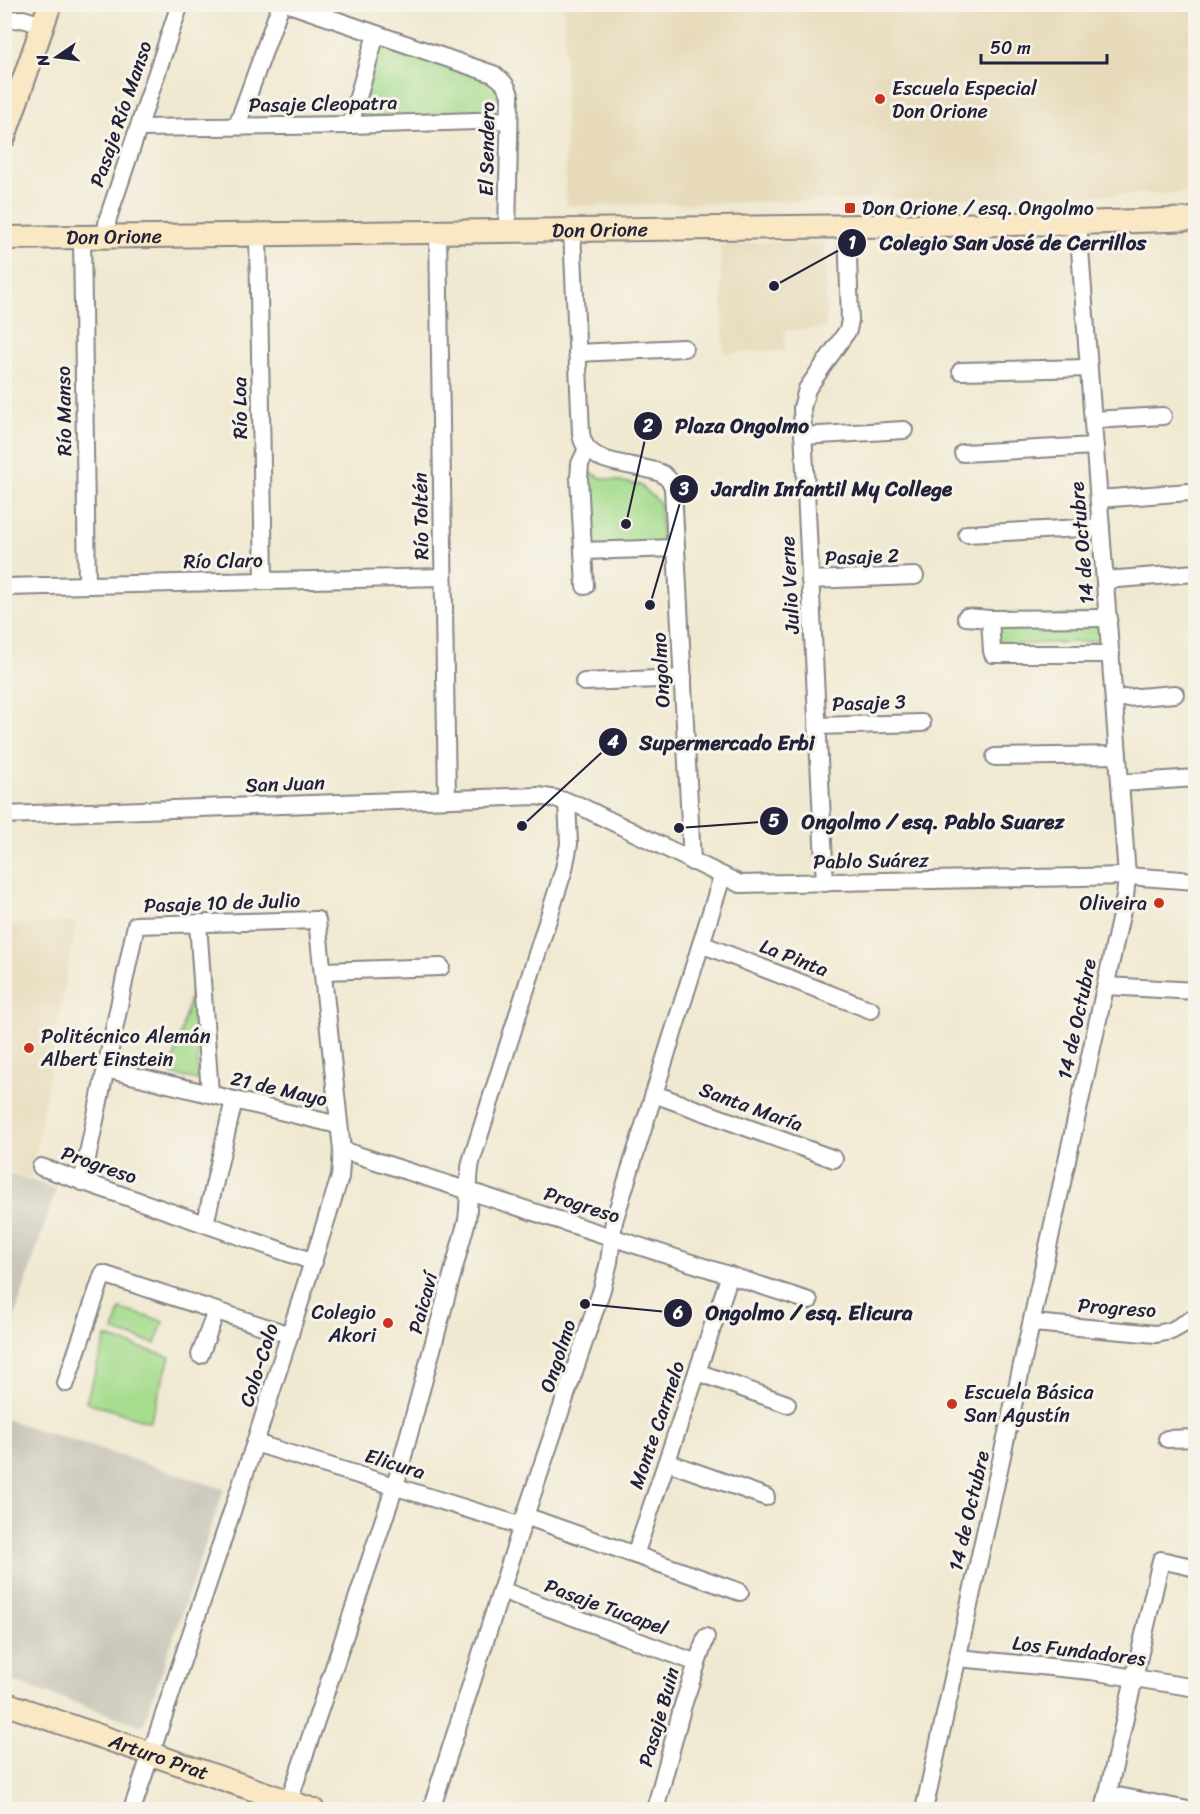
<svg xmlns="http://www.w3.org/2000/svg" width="1200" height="1814" font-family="Sriracha,sans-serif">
	<rect width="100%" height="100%" fill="#f7f3e8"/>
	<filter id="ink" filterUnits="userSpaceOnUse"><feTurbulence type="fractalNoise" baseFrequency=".0167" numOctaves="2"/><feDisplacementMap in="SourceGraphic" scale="12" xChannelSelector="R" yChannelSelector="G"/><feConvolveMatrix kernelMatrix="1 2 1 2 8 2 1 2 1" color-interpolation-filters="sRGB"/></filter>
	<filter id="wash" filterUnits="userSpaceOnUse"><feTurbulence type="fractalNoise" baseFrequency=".008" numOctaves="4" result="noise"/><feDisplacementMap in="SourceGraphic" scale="24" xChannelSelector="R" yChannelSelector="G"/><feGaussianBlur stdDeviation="1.35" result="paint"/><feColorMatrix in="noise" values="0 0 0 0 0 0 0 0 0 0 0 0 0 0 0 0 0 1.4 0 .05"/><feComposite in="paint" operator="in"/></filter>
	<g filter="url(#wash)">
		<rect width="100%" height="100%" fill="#f0e9d1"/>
		<g fill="#e6daba">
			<path d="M564 5H1195V193L566 206Z"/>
			<path d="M824 241 827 328 785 330V351L724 353 720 244Z"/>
			<path d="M76 922 31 1179 5 1170 4 925Z"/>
		</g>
		<g fill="#c8c4b8">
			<path d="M5 1172 56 1189 5 1347 4 1172Z"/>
			<path d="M5 1419 224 1489 143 1726 5 1679Z"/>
		</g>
		<g fill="#a5dc8d" stroke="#647f64" stroke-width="1.5">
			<path d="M379 43 486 78 499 91 503 115 361 118Z"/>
			<path d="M589 472 602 478 640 485 660 503 662 545H592Z"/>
			<path d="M1100 614 1101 641 998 645 997 618Z"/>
			<path d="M196 974 198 1080 170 1074Z"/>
			<path d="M120 1309 163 1321 156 1344 114 1331Z"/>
			<path d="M106 1337 170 1357 150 1422 86 1402Z"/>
		</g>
	</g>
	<g filter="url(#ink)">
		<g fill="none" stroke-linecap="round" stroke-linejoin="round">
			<defs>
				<g id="street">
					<path d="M289 4 493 74C502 80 507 85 510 95L507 231"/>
					<path d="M4 20 23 19 42 25"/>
					<path d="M350 125 376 34"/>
					<path d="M237 126 281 4"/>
					<path d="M139 128 350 125 508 120"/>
					<path d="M572 230 581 433C584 468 638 462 663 474L671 482 673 488 692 862"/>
					<path d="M438 232 447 799"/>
					<path d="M258 235 264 581"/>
					<path d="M82 237 87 585"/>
					<path d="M105 237 108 218 180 4"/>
					<path d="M577 353 684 348"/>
					<path d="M961 371 1089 368"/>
					<path d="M1093 420 1163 416"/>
					<path d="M803 436 904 430"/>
					<path d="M963 453 1095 446"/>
					<path d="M1099 499 1189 492"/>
					<path d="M967 534 1101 527"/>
					<path d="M583 551 676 548"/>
					<path d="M810 580 915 576"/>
					<path d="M1105 580 1196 573"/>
					<path d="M585 586 579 478 580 464 587 449"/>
					<path d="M4 587 443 577"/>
					<path d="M966 617 990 619 1109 618"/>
					<path d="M990 619 992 651 993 654H1111"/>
					<path d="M584 682 683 678"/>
					<path d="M1114 699 1175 694"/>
					<path d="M817 726 922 723"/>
					<path d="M995 757 1118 755"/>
					<path d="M1120 783 1196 778"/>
					<path d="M4 815 538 796 557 799 578 805 740 884 1127 876 1196 881"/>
					<path d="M825 883 802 408 807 389 848 330 850 320 847 226"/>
					<path d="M198 923 210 1094"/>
					<path d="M701 944 871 1010"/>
					<path d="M324 971 441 967"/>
					<path d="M1106 986 1196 991"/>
					<path d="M106 1069 338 1125"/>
					<path d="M654 1094 834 1159"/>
					<path d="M342 1150 809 1301"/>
					<path d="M41 1167 314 1262"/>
					<path d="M82 1182 136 925 317 920 342 1150 340 1177 255 1443 132 1810"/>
					<path d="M205 1224 234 1100"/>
					<path d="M1033 1323 1156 1334 1171 1331 1196 1317"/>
					<path d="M200 1355 216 1311"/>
					<path d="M697 1372 787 1404"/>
					<path d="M66 1383 103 1274 290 1335"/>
					<path d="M1167 1439 1196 1438"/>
					<path d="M255 1443 522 1526"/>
					<path d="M667 1462 766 1497"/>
					<path d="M525 1516 740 1592"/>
					<path d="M635 1555 730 1275"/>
					<path d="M501 1590 697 1663"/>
					<path d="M958 1658 1091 1671 1196 1688"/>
					<path d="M1108 1794 1188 1810"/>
					<path d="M286 1810 395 1486 467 1220C470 1200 467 1181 471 1162L564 869 569 844 567 801"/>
					<path d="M431 1810 525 1516 602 1289 609 1262 614 1221 722 877"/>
					<path d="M655 1810 683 1705 706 1637"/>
					<path d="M924 1810 1125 897 1127 876 1078 223"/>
					<path d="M1104 1810 1161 1560 1196 1568"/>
				</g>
				<g id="secondary">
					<path d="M4 137 50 4"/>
					<path id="s1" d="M4 238 1078 223 1196 219"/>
					<path id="s2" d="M4 1703 313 1810"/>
				</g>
			</defs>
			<use href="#street" stroke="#898686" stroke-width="20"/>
			<use href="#secondary" stroke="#898686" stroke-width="26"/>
			<use href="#street" stroke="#fff" stroke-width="16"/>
			<use href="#secondary" stroke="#fae7c3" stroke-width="22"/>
		</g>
	</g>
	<g fill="#c8321e" stroke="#f7f3e8" stroke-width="2">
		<circle cx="880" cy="99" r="6"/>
		<rect x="844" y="202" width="12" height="12" rx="3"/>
		<circle cx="1159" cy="903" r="6"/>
		<circle cx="29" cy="1048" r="6"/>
		<circle cx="388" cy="1323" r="6"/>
		<circle cx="952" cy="1404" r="6"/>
	</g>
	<g text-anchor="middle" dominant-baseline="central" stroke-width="6" stroke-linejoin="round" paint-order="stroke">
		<g font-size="20" fill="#22223b" stroke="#f7f3e8" text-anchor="start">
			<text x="892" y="88">Escuela Especial<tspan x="892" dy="23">Don Orione</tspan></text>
			<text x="862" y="208">Don Orione / esq. Ongolmo</text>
			<text x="1147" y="903" text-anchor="end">Oliveira</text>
			<text x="41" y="1036">Politécnico Alemán<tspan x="41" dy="23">Albert Einstein</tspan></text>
			<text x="376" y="1312" text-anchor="end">Colegio<tspan x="376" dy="23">Akori</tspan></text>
			<text x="964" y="1392">Escuela Básica<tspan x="964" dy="23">San Agustín</tspan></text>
		</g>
		<g font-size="20" fill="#22223b" stroke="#f7f3e8">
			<text transform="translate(323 104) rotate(-1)">Pasaje Cleopatra</text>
			<text transform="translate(121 114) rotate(-71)">Pasaje Río Manso</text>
			<text transform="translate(487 149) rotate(-89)">El Sendero</text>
			<text stroke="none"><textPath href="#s1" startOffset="596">Don Orione</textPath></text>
			<text stroke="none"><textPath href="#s1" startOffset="110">Don Orione</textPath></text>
			<text transform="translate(240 408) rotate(-91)">Río Loa</text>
			<text transform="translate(64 411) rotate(-91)">Río Manso</text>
			<text transform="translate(421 516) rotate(-91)">Río Toltén</text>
			<text transform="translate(1082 543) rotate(-95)">14 de Octubre</text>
			<text transform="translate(862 557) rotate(-2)">Pasaje 2</text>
			<text transform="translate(223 561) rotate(-1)">Río Claro</text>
			<text transform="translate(790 585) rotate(-93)">Julio Verne</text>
			<text transform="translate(661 670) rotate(-93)">Ongolmo</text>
			<text transform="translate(869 703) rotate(-2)">Pasaje 3</text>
			<text transform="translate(285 784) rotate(-2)">San Juan</text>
			<text transform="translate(871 861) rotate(-1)">Pablo Suárez</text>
			<text transform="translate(222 903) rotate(-2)">Pasaje 10 de Julio</text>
			<text transform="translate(794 958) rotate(21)">La Pinta</text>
			<text transform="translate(1077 1019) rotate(-78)">14 de Octubre</text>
			<text transform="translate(279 1089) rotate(13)">21 de Mayo</text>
			<text transform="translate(751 1107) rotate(20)">Santa María</text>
			<text transform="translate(99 1165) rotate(19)">Progreso</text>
			<text transform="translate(582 1205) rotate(18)">Progreso</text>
			<text transform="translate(423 1303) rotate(-75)">Paicaví</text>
			<text transform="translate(1117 1308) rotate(4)">Progreso</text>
			<text transform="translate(558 1356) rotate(-72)">Ongolmo</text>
			<text transform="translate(259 1365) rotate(-72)">Colo-Colo</text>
			<text transform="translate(657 1425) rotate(-71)">Monte Carmelo</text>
			<text transform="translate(395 1464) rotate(17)">Elicura</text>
			<text transform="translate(969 1511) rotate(-77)">14 de Octubre</text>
			<text transform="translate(606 1607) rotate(20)">Pasaje Tucapel</text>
			<text transform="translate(1079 1651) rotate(7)">Los Fundadores</text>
			<text transform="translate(659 1717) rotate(-74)">Pasaje Buin</text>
			<text stroke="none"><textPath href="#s2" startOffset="164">Arturo Prat</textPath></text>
		</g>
	</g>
	<path fill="none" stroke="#22223b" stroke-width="2" d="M774 286L852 243M626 524L648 426M650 605L684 489M522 826L613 742M679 828L774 821M585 1304L678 1313"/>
	<g fill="#22223b" stroke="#f7f3e8" stroke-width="2">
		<circle cx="774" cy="286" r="6"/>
		<circle cx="626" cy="524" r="6"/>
		<circle cx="650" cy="605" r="6"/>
		<circle cx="522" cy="826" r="6"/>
		<circle cx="679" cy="828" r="6"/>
		<circle cx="585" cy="1304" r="6"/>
		<circle cx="852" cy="243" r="15"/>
		<circle cx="648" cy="426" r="15"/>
		<circle cx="684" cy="489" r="15"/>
		<circle cx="613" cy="742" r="15"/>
		<circle cx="774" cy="821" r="15"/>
		<circle cx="678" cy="1313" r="15"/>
	</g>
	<g font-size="18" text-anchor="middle" font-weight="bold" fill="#fff">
		<text x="852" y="249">1</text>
		<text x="648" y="432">2</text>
		<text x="684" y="495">3</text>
		<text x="613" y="748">4</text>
		<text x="774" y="827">5</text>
		<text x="678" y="1319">6</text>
	</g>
	<g font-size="21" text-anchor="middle" font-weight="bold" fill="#22223b" stroke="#f7f3e8" stroke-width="6" stroke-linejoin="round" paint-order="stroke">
		<text x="1013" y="250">Colegio San José de Cerrillos</text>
		<text x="742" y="433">Plaza Ongolmo</text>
		<text x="832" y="496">Jardin Infantil My College</text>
		<text x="727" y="750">Supermercado Erbi</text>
		<text x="933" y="829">Ongolmo / esq. Pablo Suarez</text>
		<text x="809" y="1320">Ongolmo / esq. Elicura</text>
	</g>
	<rect width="1200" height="1814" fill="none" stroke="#f7f3e8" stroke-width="24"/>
	<g transform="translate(57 57) rotate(256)" stroke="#f7f3e8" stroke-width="4.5" paint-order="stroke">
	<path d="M0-4.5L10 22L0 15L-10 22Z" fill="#22223b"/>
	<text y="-9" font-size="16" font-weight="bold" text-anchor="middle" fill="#22223b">N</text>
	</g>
	<path d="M981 54v9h126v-9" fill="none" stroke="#22223b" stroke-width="3"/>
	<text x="990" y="54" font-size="18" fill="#22223b" stroke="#f7f3e8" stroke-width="4.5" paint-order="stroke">50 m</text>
</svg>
